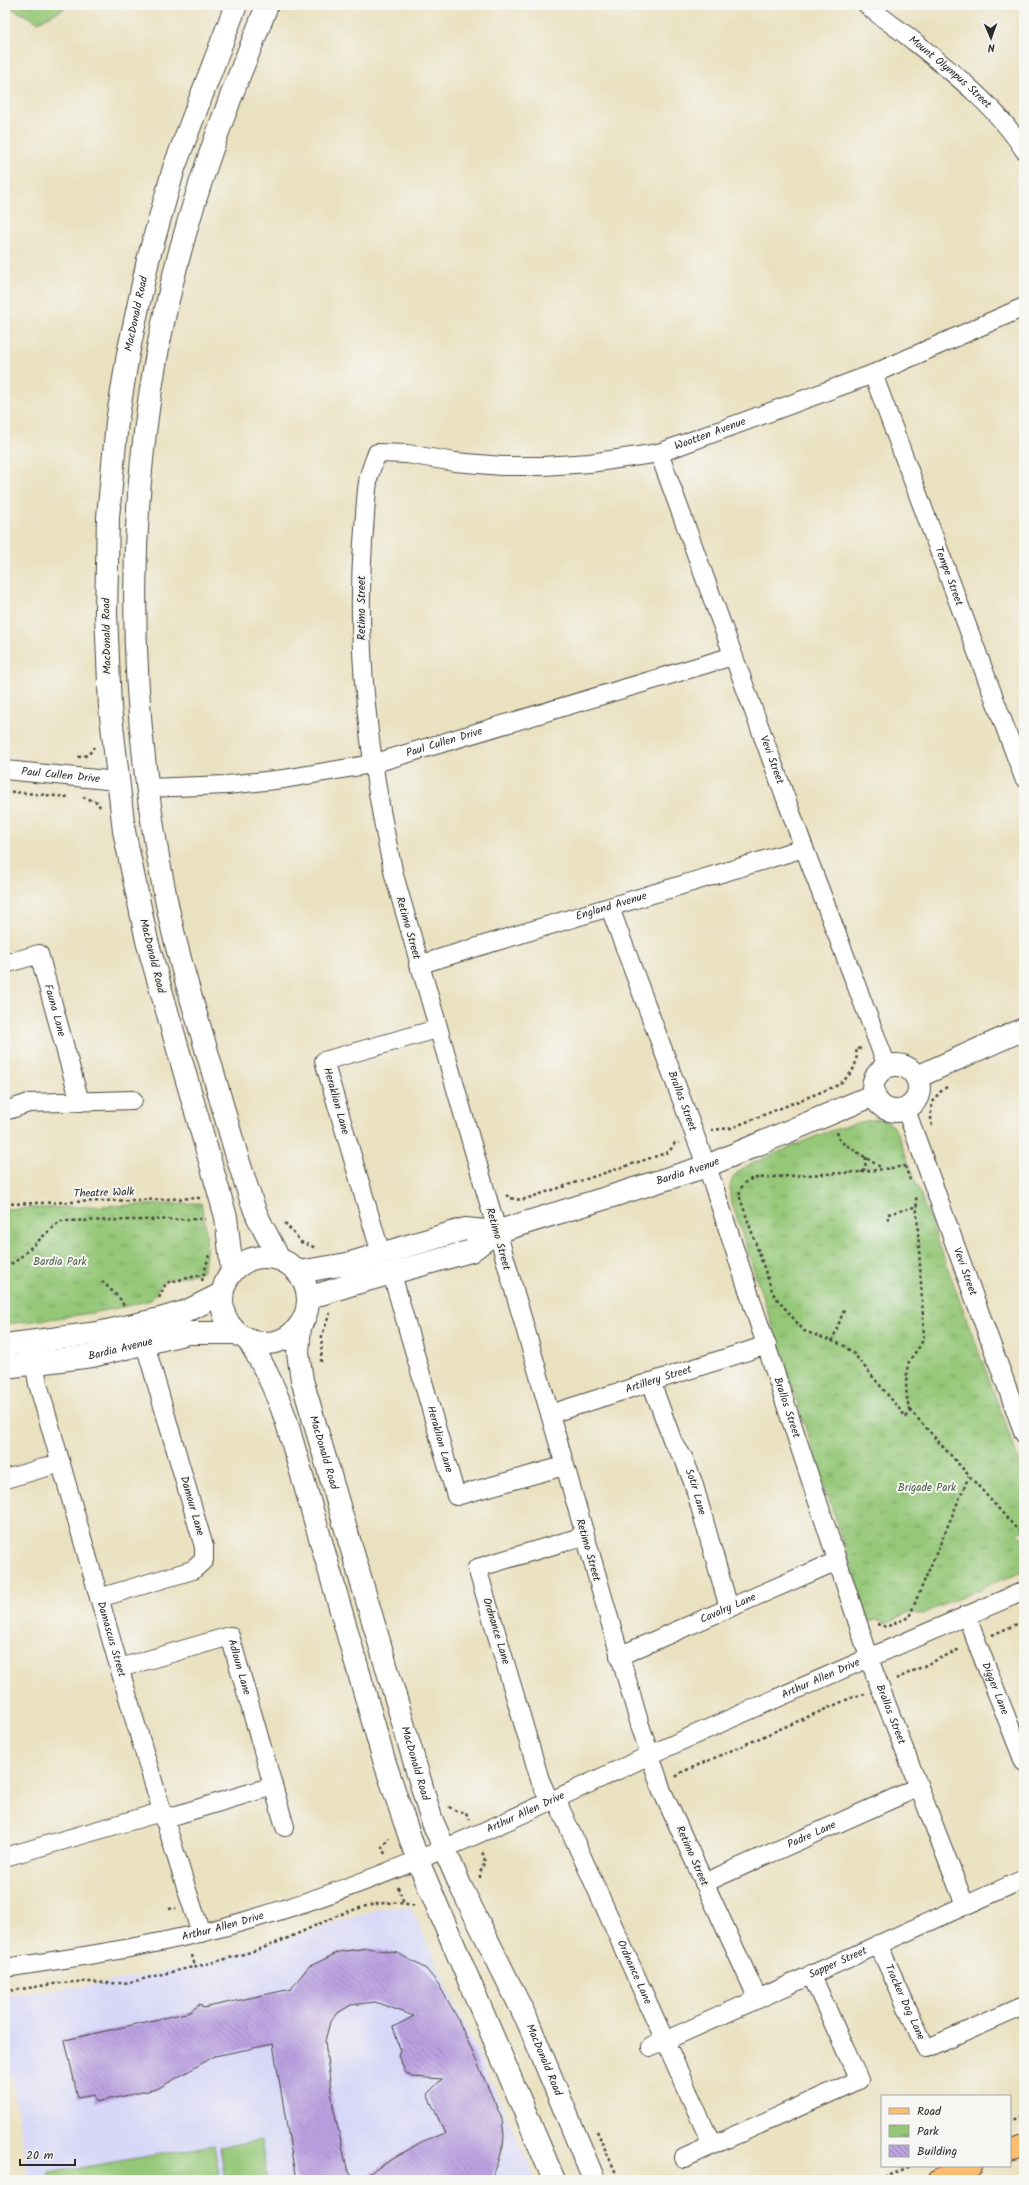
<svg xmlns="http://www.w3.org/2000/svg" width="1029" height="2185" font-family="Kalam,sans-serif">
	<defs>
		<pattern id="park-tufts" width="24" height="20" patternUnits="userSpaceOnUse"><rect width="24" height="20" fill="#94c777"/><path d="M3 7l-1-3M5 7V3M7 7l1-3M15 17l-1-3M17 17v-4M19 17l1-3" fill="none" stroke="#79a262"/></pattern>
		<pattern id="building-back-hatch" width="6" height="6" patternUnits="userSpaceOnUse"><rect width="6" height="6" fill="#bca2e2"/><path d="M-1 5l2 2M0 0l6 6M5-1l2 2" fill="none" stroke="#9984b7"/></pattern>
	</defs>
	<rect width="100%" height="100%" fill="#f6f6f2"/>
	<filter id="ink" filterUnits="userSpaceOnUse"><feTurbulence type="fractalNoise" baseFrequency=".025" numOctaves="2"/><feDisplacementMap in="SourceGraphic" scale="8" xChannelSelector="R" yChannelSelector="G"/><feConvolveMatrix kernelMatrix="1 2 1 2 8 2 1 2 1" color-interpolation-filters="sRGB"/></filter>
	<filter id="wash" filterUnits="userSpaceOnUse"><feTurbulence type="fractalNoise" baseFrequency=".012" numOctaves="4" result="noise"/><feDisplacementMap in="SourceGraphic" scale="16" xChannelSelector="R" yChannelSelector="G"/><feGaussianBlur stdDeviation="0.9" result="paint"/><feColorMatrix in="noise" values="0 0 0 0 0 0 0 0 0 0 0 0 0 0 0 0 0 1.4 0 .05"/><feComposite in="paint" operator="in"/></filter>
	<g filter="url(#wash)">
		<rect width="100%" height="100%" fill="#eae1c0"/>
		<path fill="#d7d7f8" d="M403 1906 411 1908 414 1914 536 2180H29L5 2037V1995L88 1986 209 1962 383 1908Z"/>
		<g fill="#94c777" stroke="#607951">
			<path d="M5 5H71L38 22Z"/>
			<path d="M261 2140 267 2180H225L220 2147Z"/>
			<path d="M214 2145 220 2180H50L49 2173Z"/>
		</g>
		<g fill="url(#park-tufts)" stroke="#607951">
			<path d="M879 1119 890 1123 898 1134 1024 1474V1531L1020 1530 1017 1533 1024 1540V1570L922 1614 908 1613 886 1623 876 1619 869 1622 730 1197C729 1182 732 1176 744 1167 786 1150 834 1124 879 1119Z"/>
			<path d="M201 1203C206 1226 210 1250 202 1272L163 1281 151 1300C103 1313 54 1319 5 1324V1209Z"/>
		</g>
		<g id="blocks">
			<path fill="url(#building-back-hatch)" d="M367 1948 398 1953 426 1969 439 1985 457 2017 502 2119 504 2136 503 2146 498 2164 490 2180H358L423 2141 445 2133 427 2094 442 2079 412 2077 406 2073 398 2056 400 2049 393 2027 414 2016 375 2002 351 2005 336 2014 330 2022 325 2041 333 2106 347 2168 354 2180H296L273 2044 215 2056 157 2089 96 2102 94 2095 78 2098 65 2040 190 2012 200 2004 203 2008 291 1989 308 1967 339 1952Z"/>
		</g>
	</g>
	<g filter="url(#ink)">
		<use href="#blocks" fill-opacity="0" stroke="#484641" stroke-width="1"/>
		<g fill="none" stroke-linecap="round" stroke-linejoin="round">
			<defs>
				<g id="minor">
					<path id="s1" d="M867 5C879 16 893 25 906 35 947 68 996 105 1024 150"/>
					<path id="s2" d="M873 374 1024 778"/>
					<path id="s3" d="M659 453 804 848 887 1066"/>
					<path id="s4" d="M5 770 117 781"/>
					<path id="s5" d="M147 788 227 785 284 779 372 764 733 656"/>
					<path id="s6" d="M610 908 712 1181 874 1672 965 1905"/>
					<path id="s7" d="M5 964 39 954 80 1102"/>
					<path id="s8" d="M418 965 804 848"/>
					<path id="s9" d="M906 1110 1024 1434"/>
					<path d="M5 1111 29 1103 133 1100"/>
					<path d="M381 1254 324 1061 437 1029"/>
					<path id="s10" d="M392 1274 456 1496 564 1466"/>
					<path id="s11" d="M32 1350 38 1384C91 1567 141 1752 201 1933"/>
					<path id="s12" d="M651 1382 673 1442 684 1459 693 1482 729 1608"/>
					<path id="s13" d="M550 1414 767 1345"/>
					<path d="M5 1479 61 1463"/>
					<path d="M99 1598 193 1570 204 1560V1547L145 1344"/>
					<path id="s14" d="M966 1615 1024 1762"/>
					<path id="s15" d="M619 1656 837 1561"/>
					<path id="s16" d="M120 1668 230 1636 285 1827"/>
					<path id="s17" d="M556 1799 712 2145"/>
					<path d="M550 1802 540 1780 477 1568 584 1536"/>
					<path d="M163 1819 273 1786"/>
					<path d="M5 1857 161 1812"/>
					<path id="s18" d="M704 1883 919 1787"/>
					<path id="s19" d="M878 1944 926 2049 1024 2006"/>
					<path id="s20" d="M5 1968C88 1956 172 1943 252 1919 390 1879 518 1816 648 1756 772 1699 898 1645 1024 1591"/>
					<path id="s21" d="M758 1999 662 1791 640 1725 394 875C370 766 355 655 363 542 365 522 365 502 368 482 369 472 374 462 377 453L407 454 455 462 502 466H543L590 463 659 453 873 374 1024 307"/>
					<path id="s22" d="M651 2047 1024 1879"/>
					<path d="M684 2158 859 2080 811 1974"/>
				</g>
				<g id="tertiary">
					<path d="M267 5C255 38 241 69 229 102 206 163 186 224 171 287 123 488 125 698 166 899 177 956 196 1013 212 1069 225 1114 237 1161 253 1205 259 1224 271 1240 278 1258"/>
					<circle cx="896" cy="1088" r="23"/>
					<path d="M917 1077 1024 1029"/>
					<circle cx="265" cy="1300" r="43"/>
					<path id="s23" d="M232 1271 226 1217 147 941 124 831 110 707 106 613 108 517 117 422 128 354 148 260 174 168 236 5"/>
					<path id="s24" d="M298 1272 347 1264 465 1229 496 1232 606 1198 707 1166 874 1095"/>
					<path d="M308 1298 353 1284 471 1251 496 1232"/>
					<path id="s25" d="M300 1325 298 1353 302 1380 431 1818 460 1885 528 2022 594 2180"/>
					<path d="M248 1340C265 1366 276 1391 286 1420L384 1760 405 1823 418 1861 554 2180"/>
					<path d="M5 1345 98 1333 160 1319 187 1311 221 1294"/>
					<path id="s26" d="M5 1367 92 1356 188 1333H236"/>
				</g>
				<g id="primary">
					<path d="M1010 2151 1024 2146"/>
					<path d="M938 2180 972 2166"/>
				</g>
			</defs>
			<use href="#minor" stroke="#484641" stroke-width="20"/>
			<use href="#tertiary" stroke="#484641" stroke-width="24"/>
			<use href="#primary" stroke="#484641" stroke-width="24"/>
			<g stroke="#484641" stroke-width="2.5" stroke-dasharray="3 3" stroke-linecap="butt">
				<path d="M78 757C86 757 90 754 94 747"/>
				<path d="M5 791 66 797 70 795"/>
				<path d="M83 797 97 802 100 807"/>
				<path d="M932 1126C929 1109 932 1096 947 1087"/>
				<path d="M711 1130 731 1128 836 1086C850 1077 859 1066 856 1049L862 1048"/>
				<path d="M837 1132 840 1141 882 1168"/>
				<path d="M866 1157 865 1169 859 1172 756 1178C745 1180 742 1184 739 1195L771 1288 774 1295 804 1331 843 1345 854 1354 906 1417 911 1411 1024 1537"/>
				<path d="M905 1166 910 1180"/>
				<path d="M861 1172 906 1166"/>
				<path d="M506 1195 510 1198 522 1200 669 1152 675 1143H679"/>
				<path d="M5 1204 200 1198"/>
				<path d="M888 1220V1214L918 1206"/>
				<path d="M285 1223 301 1242 316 1248"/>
				<path d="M5 1266 15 1262 60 1221 206 1219"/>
				<path d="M102 1281 122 1301 124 1308"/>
				<path d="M202 1281 209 1255"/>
				<path d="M159 1298 166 1283 205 1274"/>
				<path d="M832 1341 844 1310H846"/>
				<path d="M321 1362 322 1335 330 1313"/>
				<path d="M911 1411C905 1404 905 1371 909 1362 914 1352 922 1347 924 1335L916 1196"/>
				<path d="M877 1624 886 1627 909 1617 969 1476"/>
				<path d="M992 1635 1024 1621"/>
				<path d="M896 1679 960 1649"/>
				<path d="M676 1777 680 1773 853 1697 865 1694"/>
				<path d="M449 1807 456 1811 466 1813 469 1819"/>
				<path d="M385 1854 382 1847 389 1838"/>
				<path d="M480 1878V1873L485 1861 482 1851"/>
				<path d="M398 1887 404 1903"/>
				<path d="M169 1909 176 1908"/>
				<path d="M192 1955 195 1966"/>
				<path d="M5 1991C28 1989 51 1983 74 1982 90 1981 106 1984 122 1983 137 1982 152 1976 167 1973 205 1964 246 1956 283 1940 321 1925 372 1892 415 1906"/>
				<path d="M1010 2122 1024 2116"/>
				<path d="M597 2131 619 2180"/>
				<path d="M879 2180 911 2166"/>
			</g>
			<use href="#minor" stroke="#fff" stroke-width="18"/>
			<use href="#tertiary" stroke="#fff" stroke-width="22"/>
			<use href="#primary" stroke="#fcbd6f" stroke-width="22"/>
		</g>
	</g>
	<g text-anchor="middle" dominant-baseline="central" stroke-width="4" stroke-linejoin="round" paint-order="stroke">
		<g font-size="11" fill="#2b2b2b" stroke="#f6f6f2">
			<text stroke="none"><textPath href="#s1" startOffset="107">Mount Olympus Street</textPath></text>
			<text stroke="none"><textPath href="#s23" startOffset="974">MacDonald Road</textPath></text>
			<text stroke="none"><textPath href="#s21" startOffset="1948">Wootten Avenue</textPath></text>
			<text stroke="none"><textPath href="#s2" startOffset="216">Tempe Street</textPath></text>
			<text transform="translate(362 608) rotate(-90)">Retimo Street</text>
			<text transform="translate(107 636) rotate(-91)">MacDonald Road</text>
			<text stroke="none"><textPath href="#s5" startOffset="302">Paul Cullen Drive</textPath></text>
			<text stroke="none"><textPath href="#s3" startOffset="327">Vevi Street</textPath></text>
			<text stroke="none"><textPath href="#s4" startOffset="56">Paul Cullen Drive</textPath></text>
			<text stroke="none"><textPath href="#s8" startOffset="202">England Avenue</textPath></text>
			<text transform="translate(408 928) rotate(74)">Retimo Street</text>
			<text transform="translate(152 956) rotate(76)">MacDonald Road</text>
			<text stroke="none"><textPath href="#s7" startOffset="94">Fauna Lane</textPath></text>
			<text transform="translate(336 1101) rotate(74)">Heraklion Lane</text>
			<text stroke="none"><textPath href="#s6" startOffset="206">Brallos Street</textPath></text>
			<text stroke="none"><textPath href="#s24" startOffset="405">Bardia Avenue</textPath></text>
			<text transform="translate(104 1193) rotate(-2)">Theatre Walk</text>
			<text transform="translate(498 1239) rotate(74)">Retimo Street</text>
			<text stroke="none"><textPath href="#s9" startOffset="172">Vevi Street</textPath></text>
			<text stroke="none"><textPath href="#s26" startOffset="117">Bardia Avenue</textPath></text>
			<text stroke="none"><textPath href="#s13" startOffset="114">Artillery Street</textPath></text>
			<text stroke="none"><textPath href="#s6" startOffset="530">Brallos Street</textPath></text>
			<text stroke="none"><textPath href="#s10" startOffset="172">Heraklion Lane</textPath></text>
			<text stroke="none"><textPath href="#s25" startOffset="131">MacDonald Road</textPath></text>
			<text stroke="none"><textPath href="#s12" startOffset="119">Sotir Lane</textPath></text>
			<text transform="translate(192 1506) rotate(74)">Damour Lane</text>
			<text transform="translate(588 1550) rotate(74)">Retimo Street</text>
			<text stroke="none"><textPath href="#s15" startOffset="119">Cavalry Lane</textPath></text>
			<text transform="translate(496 1631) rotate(73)">Ordnance Lane</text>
			<text stroke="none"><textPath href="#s11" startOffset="300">Damascus Street</textPath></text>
			<text stroke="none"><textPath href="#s16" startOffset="147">Adloun Lane</textPath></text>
			<text stroke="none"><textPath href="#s20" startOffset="870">Arthur Allen Drive</textPath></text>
			<text stroke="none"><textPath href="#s14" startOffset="79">Digger Lane</textPath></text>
			<text stroke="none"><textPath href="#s6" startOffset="854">Brallos Street</textPath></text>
			<text stroke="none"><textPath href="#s25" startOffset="455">MacDonald Road</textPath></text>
			<text stroke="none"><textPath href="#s20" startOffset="546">Arthur Allen Drive</textPath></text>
			<text stroke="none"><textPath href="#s18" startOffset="118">Padre Lane</textPath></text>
			<text transform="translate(692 1856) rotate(66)">Retimo Street</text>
			<text stroke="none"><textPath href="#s20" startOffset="222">Arthur Allen Drive</textPath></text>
			<text stroke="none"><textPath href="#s22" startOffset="205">Sapper Street</textPath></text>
			<text stroke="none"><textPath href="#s17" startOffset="190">Ordnance Lane</textPath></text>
			<text stroke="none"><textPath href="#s19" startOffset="64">Tracker Dog Lane</textPath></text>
			<text stroke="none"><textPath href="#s25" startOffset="779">MacDonald Road</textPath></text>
		</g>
		<g font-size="11" fill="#4a5a42" stroke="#f6f6f2">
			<text x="60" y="1262">Bardia Park</text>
			<text x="927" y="1488">Brigade Park</text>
		</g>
	</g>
	<rect width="1029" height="2185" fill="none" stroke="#f6f6f2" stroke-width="20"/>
	<rect x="881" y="2095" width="130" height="72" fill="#f6f6f2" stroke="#a5a5a2"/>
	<rect x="889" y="2108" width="20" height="6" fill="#fcbd6f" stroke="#a5a5a2"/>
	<text x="917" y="2115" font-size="12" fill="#2b2b2b">Road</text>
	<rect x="889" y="2125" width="20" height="12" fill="url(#park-tufts)" stroke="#a5a5a2"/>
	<text x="917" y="2135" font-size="12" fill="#2b2b2b">Park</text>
	<rect x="889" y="2145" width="20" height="12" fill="url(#building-back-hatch)" stroke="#a5a5a2"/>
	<text x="917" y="2155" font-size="12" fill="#2b2b2b">Building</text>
	<g transform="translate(991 38) rotate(178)" stroke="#f6f6f2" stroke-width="3" paint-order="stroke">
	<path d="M0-3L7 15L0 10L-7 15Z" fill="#2b2b2b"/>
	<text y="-6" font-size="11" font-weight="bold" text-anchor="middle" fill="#2b2b2b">N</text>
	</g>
	<path d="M20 2159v6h55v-6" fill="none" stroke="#2b2b2b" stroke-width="2"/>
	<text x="26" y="2159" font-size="12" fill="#2b2b2b" stroke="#f6f6f2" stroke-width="3" paint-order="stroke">20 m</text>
</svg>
